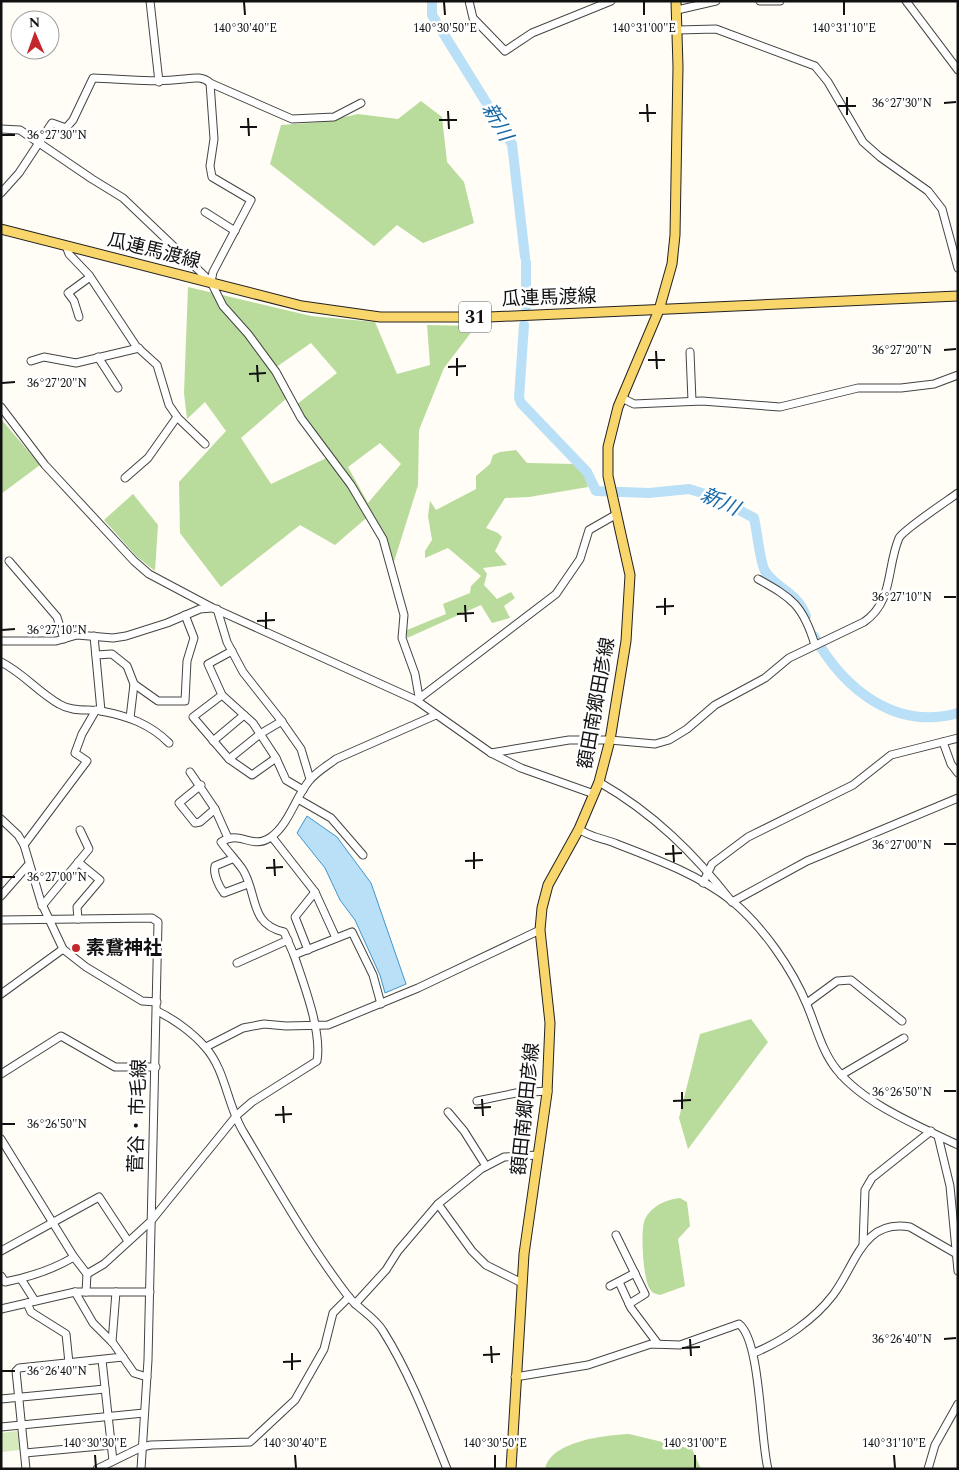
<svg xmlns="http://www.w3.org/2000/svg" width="959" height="1470" font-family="Spectral,'Noto Sans JP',serif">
	<rect width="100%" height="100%" fill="#fffdf5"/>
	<path fill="#d5ebbd" d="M17 1431 20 1450 1 1452V1433Z"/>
	<g fill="#b9dc9c" fill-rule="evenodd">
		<path d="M421 101 442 117 447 162 464 182 474 223 423 243 397 225 374 246 270 164 281 125 322 122 358 114 398 119Z"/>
		<path d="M188 287 311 316 375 322 397 374 430 365 427 325 476 326 444 368 419 430 418 485 393 565 371 514 335 545 300 525 221 587 180 533 179 482 226 431 205 402 187 419 184 393ZM311 343 337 373 296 405 333 455 271 484 241 438 287 398 272 370ZM380 443 401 464 368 503 348 467Z"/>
		<path d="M1 419 40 465 1 494Z"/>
		<path d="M516 450 527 463 576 464 584 473 588 487 529 497 505 498 486 528 498 533 502 537 495 551 507 565 483 568 487 574 484 585 497 599 511 592 515 598 504 606 510 618 492 623 481 605 407 638V630L446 614 443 604 470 593 471 586 481 576 448 548 425 558V551L432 540 428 516 430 501 436 510 476 489V476L490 464 493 455 500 452Z"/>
		<path d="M133 494 158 525 155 571 136 556 104 520Z"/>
		<path d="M751 1019 768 1042 688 1149 679 1118 700 1034Z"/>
		<path d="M680 1198 687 1202 690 1226 678 1239 685 1286 660 1295C656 1294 652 1293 650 1289 643 1280 640 1230 645 1219 651 1206 667 1199 680 1198Z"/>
		<path d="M629 1434 692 1449 701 1469H545C550 1441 606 1435 629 1434Z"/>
	</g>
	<path fill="#b9e0f7" stroke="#3f96cf" d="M307 816 337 837 371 883 406 984 385 993 380 975 355 920 340 900 325 868 297 833Z"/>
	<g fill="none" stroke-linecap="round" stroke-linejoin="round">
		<g stroke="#b9e0f7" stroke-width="10">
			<path d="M432 1V15L512 144 525 257"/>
			<path d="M526 307V262"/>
			<path d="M524 325 519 398 521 403 587 472 596 491 649 493 689 489 715 497 754 518C757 530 760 563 765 571 776 589 797 591 806 616"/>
			<path d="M814 636C844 689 895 731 958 713"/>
		</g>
		<defs>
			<g id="minor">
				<path d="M150 1 159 82"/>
				<path d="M469 1 473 18 505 51 532 33 611 1"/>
				<path d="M760 1H780"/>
				<path d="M906 1 958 70"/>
				<path d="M677 10 716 1"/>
				<path d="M678 30 716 29 815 66 828 82 863 142 880 157 928 191 942 209 958 268"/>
				<path d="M210 83 214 139 210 166 212 177 251 200 213 272 211 282"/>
				<path d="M1 129 20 130 92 179 123 198 211 282 223 306 248 334 276 372 301 418 351 485 383 539 404 615 402 638 415 674 419 697"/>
				<path d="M1 193 19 173 52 123 66 128 73 120 93 78C123 79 153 83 184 79 193 78 203 76 210 83L292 119 334 117 361 103"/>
				<path d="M205 212 235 231"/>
				<path d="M66 246 69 254 89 275 136 346 157 365 169 405 178 418 205 444"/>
				<path d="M79 317 74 301 68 293 90 277"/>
				<path d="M690 352 692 401"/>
				<path d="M98 357 118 388"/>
				<path d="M31 361 44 357 76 363 139 348"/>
				<path d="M622 398 634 404 702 401 780 407 858 388H901L934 384 958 375"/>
				<path d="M1 407 45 465 134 561 149 574 213 608 416 700 491 753 521 768 594 794"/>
				<path d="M125 478 148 458 177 417"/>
				<path d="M9 561 57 617 64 639"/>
				<path d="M758 579C792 598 803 605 815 645"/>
				<path d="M217 609 227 642 243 672 280 719 301 749 310 779"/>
				<path d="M1 641H56L77 635 113 638 126 636 167 623 200 609 212 608"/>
				<path d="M232 651 208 664 222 695 253 723 276 758 286 780 303 790"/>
				<path d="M96 655 112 654 127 666 134 684 158 701H185L187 661 194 638 185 615"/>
				<path d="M1 662C23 673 38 692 59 704 72 712 87 709 101 711L94 636"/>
				<path d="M222 695 193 717 229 759 252 775 276 758"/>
				<path d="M417 700 556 594 580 559 589 530 617 514"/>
				<path d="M101 711C128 716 150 724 169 743"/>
				<path d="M130 718 134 684"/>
				<path d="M213 741 244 715"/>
				<path d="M943 742 951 764 958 773"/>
				<path d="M491 753 569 740H610L655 744 669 740 687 729 715 705 765 678 789 658 864 622C894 601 886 569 899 538 903 530 947 501 958 493"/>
				<path d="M229 759 260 734 282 721"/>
				<path d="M190 772 215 809 228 838"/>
				<path d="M599 782C653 813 694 853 732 902L807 861 958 798"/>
				<path d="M201 785 179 803 195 823 200 822 215 809"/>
				<path d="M298 799 331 818 363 855"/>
				<path d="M1 819 18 835 24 845 41 902 63 949 86 967 142 1001 157 1002"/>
				<path d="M579 829C591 838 603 838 617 844 656 859 699 875 732 901 762 926 792 968 807 1005 816 1026 822 1052 837 1070 864 1104 919 1126 958 1145"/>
				<path d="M272 837 315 892 336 938"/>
				<path d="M24 845 87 761 75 753 82 734 96 710"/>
				<path d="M232 859 215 866C213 874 219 887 224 893L248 884"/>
				<path d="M78 862 100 880 77 907 78 919"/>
				<path d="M703 883 712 864 748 837 853 785 891 755 958 738"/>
				<path d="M1 896 29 864"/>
				<path d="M42 906 89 849 80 830"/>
				<path d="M1 920 152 918 158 922 148 1360 141 1469"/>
				<path d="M308 950 295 917 315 892"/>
				<path d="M237 963 288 940"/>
				<path d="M1 994 63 949"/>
				<path d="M807 1003 837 981 851 980 902 1021"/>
				<path d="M381 1004 373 975 352 932 294 955 284 932C249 924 258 895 243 870 237 861 228 852 221 842 241 829 251 851 271 837 289 824 295 798 309 781 316 772 327 766 336 759L436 715"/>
				<path d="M157 1011C174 1019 193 1033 205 1047 226 1070 227 1106 244 1133 277 1188 309 1245 348 1296 358 1309 375 1317 383 1331 410 1374 428 1422 447 1469"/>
				<path d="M206 1047 243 1028 264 1024 286 1026 328 1025 418 988 540 930"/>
				<path d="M1 1074 61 1036 115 1067H156"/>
				<path d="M841 1075 904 1038"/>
				<path d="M477 1101 516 1093 548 1091"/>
				<path d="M448 1112 464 1131 486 1166"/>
				<path d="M938 1136 950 1186 958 1271"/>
				<path d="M1 1139 74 1257 87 1274 86 1292"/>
				<path d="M438 1204 472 1251 486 1265 522 1283"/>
				<path d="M616 1235 645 1294 629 1304"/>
				<path d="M863 1245 865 1190 872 1178 931 1131"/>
				<path d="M1 1251 99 1197 128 1241"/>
				<path d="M87 1274 104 1264 151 1221 237 1115 252 1102 317 1061C322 1031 304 985 294 955"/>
				<path d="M1 1276 5 1282C30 1277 52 1270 74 1257"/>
				<path d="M21 1279 35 1301"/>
				<path d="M619 1282 631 1308 658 1344"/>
				<path d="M610 1286 635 1273"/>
				<path d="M75 1292 93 1323 113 1343 134 1373 147 1377"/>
				<path d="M27 1303 31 1312 66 1334 69 1363"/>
				<path d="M355 1304 386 1270 398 1251 438 1204 481 1169 504 1157 538 1155"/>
				<path d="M1 1309 75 1292H150"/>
				<path d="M112 1342 116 1292"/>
				<path d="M754 1353C783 1341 814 1320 833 1295 856 1265 862 1219 910 1227L955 1253"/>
				<path d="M102 1360 113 1461"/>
				<path d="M515 1377 588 1365 651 1344 680 1345 739 1324C761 1341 760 1438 768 1469"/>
				<path d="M1 1399 105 1389"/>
				<path d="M1 1427 144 1413"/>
				<path d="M25 1453 111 1445"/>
				<path d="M26 1469 16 1371 19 1368 123 1357"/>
				<path d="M97 1469 142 1447 151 1445 250 1442 295 1400 324 1349 333 1313 349 1297"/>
				<path d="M928 1469 935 1445 958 1404"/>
			</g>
			<g id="major">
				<path d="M1 229 302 306 380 317H489L958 296"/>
				<path d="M511 1469 524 1254 547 1093 550 1023 540 930 542 908 548 885 579 829 599 782 610 740 626 641 630 575 608 476V447L618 407 659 310 672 264 675 235 678 67 676 1"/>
			</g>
		</defs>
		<use href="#minor" stroke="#444" stroke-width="9"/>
		<use href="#major" stroke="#222" stroke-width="11"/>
		<use href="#minor" stroke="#fff" stroke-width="7"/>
		<use href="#major" stroke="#f9d66b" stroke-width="9"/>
	</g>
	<path fill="none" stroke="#111" stroke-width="2" d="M244 2 245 15M444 2 445 15M644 2V15M844 2V15M847 97V115M944 103 956 102M647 104 648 122M838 106H856M448 111 449 129M639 113H656M248 118 249 136M439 120H457M240 127H257M2 135H15M944 350 956 349M656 351 657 369M457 358V376M648 360H665M257 365 258 382M448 367 466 366M249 374 266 373M2 383 15 382M944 597H956M665 598V615M465 605 466 622M656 607 674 606M266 612V629M457 614 474 613M257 621 275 620M2 630 15 629M944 844H956M673 845 674 862M474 852V869M665 854 682 853M274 859 275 876M465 861 483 860M266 868 283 867M2 877H15M944 1091H956M682 1092V1109M482 1099 483 1116M673 1101 691 1100M283 1106 284 1123M474 1108 491 1107M275 1115 292 1114M2 1124H15M690 1339 691 1356M944 1339 956 1338M491 1346 492 1363M682 1348 700 1347M292 1353V1370M483 1355 500 1354M283 1362 301 1361M2 1371H15M95 1455 96 1468M295 1455 296 1468M495 1455V1468M695 1455V1468M894 1455 895 1468"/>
	<circle fill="#c4262e" stroke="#fff" stroke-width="2" cx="76" cy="948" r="5"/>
	<g text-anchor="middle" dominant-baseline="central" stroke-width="5" stroke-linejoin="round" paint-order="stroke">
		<rect fill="#fff" stroke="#585858" stroke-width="1" x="459" y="301.5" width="32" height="31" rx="4"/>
		<g font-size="18" font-weight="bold" fill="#111">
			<text x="475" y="317">31</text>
		</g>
		<g font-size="19" fill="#111" stroke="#fff">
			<text transform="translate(154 251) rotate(14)">瓜連馬渡線</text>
			<text transform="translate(549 298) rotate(-2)">瓜連馬渡線</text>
			<text transform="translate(597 703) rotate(-80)">額田南郷田彦線</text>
			<text transform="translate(526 1109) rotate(-84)">額田南郷田彦線</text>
			<text transform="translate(138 1116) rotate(-88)">菅谷・市毛線</text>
		</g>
		<g font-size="19" font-weight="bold" fill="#111" stroke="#fff" text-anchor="start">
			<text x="86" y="948">素鵞神社</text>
		</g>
		<g font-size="20" font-style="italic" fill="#1768a6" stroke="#fff">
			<text transform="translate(497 122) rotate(60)">新川</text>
			<text transform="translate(720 502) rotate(24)">新川</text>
		</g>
	</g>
	<g font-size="12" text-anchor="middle" fill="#111" stroke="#fff" stroke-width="5" stroke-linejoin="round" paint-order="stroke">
		<text x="245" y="32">140°30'40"E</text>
		<text x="445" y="32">140°30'50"E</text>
		<text x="644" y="32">140°31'00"E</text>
		<text x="844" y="32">140°31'10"E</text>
		<text x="902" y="107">36°27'30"N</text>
		<text x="57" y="139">36°27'30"N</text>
		<text x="902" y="354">36°27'20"N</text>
		<text x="57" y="387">36°27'20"N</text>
		<text x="902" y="601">36°27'10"N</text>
		<text x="57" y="634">36°27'10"N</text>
		<text x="902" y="849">36°27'00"N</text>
		<text x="57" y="881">36°27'00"N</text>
		<text x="902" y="1096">36°26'50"N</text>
		<text x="57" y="1128">36°26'50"N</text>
		<text x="902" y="1343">36°26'40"N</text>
		<text x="57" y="1375">36°26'40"N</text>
		<text x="95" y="1447">140°30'30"E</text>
		<text x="295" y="1447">140°30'40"E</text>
		<text x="495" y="1447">140°30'50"E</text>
		<text x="695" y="1447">140°31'00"E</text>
		<text x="894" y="1447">140°31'10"E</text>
	</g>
	<rect width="959" height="1470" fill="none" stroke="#111111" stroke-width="5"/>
	<g transform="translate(35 35) rotate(358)"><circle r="24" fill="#ffffff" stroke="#a0a0a0"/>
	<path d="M0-4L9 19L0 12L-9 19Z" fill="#c4262e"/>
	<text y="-8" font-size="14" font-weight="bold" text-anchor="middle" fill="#111111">N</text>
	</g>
</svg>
